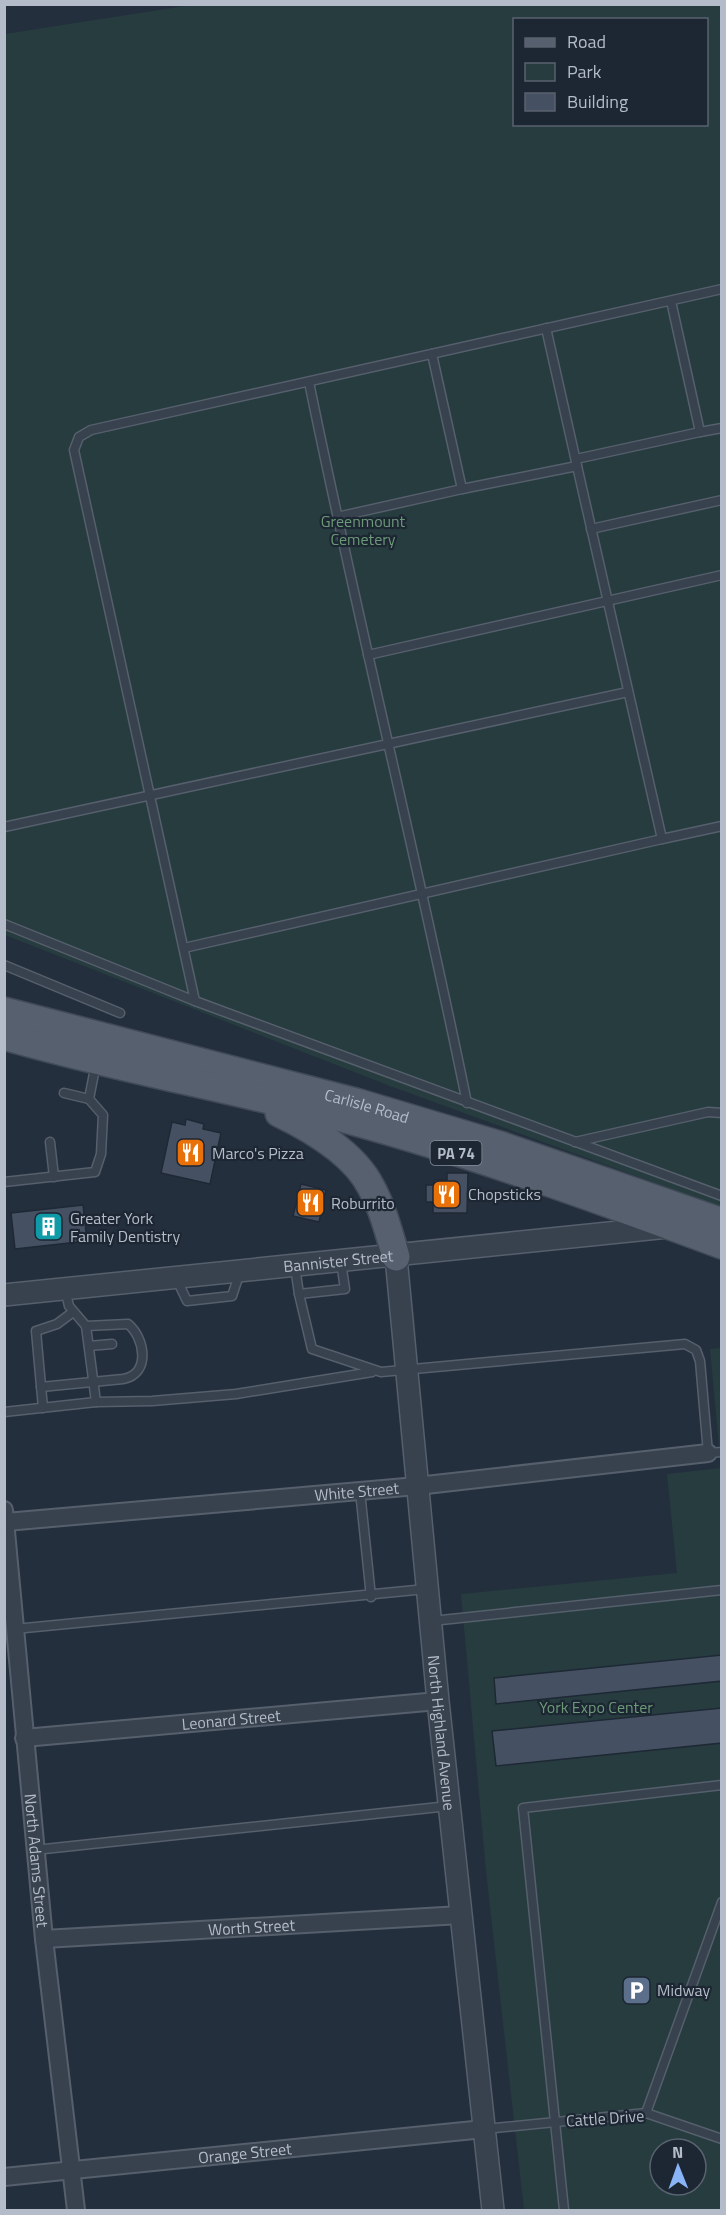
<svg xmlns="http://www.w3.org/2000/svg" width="726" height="2215" font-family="'Titillium Web',sans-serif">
	<rect width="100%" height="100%" fill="#242f3e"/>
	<g fill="#263c3f" fill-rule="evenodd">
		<path d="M191 5H721V1207L390 1086 5 935V34ZM514 20H706V124H514Z"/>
		<path d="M721 1348V2210H524L486 1871 461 1594 677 1573 667 1474 721 1468 710 1349ZM660 2149H696V2185H660Z"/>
	</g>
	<g fill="#455162" stroke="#1f2835" stroke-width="1.5">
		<path d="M186 1119 204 1124 203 1129 221 1133 210 1184 161 1173 172 1122 185 1125Z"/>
		<path d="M447 1173H468L467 1213H433V1202H426V1185H434V1180H447Z"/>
		<path d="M301 1184 326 1190 319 1222 293 1216Z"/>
		<path d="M83 1205 87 1241 15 1249 11 1213Z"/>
		<path d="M722 1655V1681L496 1704 494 1678Z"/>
		<path d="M722 1708V1743L496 1766 492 1731Z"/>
	</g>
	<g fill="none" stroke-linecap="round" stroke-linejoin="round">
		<defs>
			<g id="service">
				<path d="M722 289 91 430 79 437 74 450 195 1001 722 1196"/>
				<path d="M671 301 700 432 722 428"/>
				<path d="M309 382C358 623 418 862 467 1103"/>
				<path d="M576 459 700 432"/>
				<path d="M577 466 662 839 722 826"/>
				<path d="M462 489 577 466 546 328"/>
				<path d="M337 517 462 489 432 354"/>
				<path d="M591 529 722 500"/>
				<path d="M368 655 722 575"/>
				<path d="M4 827 628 692"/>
				<path d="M4 924 195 1001"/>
				<path d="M184 948 662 839"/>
				<path d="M4 965 120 1013"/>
				<path d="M64 1093 89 1099 96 1063"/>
				<path d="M50 1142 54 1177"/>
				<path d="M575 1142 708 1112 722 1113"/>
				<path d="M4 1182 95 1172 101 1154 103 1115 89 1099"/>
				<path d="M295 1267 299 1294 345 1289 341 1262"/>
				<path d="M176 1278 187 1301 232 1296 240 1272"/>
				<path d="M299 1294 312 1349 381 1372 685 1344 696 1350 700 1361 708 1453 722 1452"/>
				<path d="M89 1346 112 1344"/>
				<path d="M41 1387 123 1379C151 1374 145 1338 128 1324L86 1326"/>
				<path d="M96 1402 152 1401 236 1394 372 1372"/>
				<path d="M43 1408 36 1331 57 1324 73 1312"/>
				<path d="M4 1412 96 1402 86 1326 69 1306 65 1289"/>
				<path d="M360 1491 371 1597"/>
				<path d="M432 1621 722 1590"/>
				<path d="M15 1629 426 1589"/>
				<path d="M35 1850 449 1806"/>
				<path d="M646 2113 722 1902"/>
				<path d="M485 2129 646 2113 722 2139"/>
				<path d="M564 2210 523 1808 722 1785"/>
			</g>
			<g id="minor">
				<path id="s1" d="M4 1510 44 1939 76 2210"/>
				<path id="s2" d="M6 1522 417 1486 708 1453"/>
				<path id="s3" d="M24 1738 438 1701"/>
				<path id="s4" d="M44 1939 461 1915"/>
				<path id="s5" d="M4 2177 484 2129"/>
			</g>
			<g id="tertiary">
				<path id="s6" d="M396 1257 438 1701 493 2210"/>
				<path id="s7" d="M4 1295 668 1227"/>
			</g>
			<g id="primary">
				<path id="s8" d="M4 1011 356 1102 500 1145 722 1222"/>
				<path d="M4 1036C110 1067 219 1086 326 1114 460 1149 592 1197 722 1245"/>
				<path d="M279 1113C312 1129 354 1153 371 1187 383 1209 389 1233 396 1257"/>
			</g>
		</defs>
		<use href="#service" stroke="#565f6c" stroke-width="11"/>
		<use href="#minor" stroke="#565f6c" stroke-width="20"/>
		<use href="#tertiary" stroke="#565f6c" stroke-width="24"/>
		<use href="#primary" stroke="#414a57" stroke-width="30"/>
		<use href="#service" stroke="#38414e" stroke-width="8"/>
		<use href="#minor" stroke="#38414e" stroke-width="16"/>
		<use href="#tertiary" stroke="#38414e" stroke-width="21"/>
		<use href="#primary" stroke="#56606e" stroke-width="27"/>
	</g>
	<defs>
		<symbol id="restaurant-square" viewBox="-11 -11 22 22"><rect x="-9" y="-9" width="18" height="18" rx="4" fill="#e8710a" stroke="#1d2633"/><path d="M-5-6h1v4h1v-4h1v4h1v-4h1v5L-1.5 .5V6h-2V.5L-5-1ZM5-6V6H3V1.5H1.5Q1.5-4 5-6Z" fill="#fff"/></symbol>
		<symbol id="building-square" viewBox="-11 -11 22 22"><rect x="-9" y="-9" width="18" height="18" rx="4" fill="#0f9aa8" stroke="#1d2633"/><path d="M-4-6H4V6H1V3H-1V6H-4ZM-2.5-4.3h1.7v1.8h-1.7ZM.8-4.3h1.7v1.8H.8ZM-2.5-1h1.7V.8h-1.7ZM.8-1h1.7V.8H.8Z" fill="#fff"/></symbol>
		<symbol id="parking-square" viewBox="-11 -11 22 22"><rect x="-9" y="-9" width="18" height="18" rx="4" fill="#5c6f8a" stroke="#1d2633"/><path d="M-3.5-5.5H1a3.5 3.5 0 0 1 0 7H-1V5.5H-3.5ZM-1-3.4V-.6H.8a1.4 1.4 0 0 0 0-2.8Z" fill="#fff"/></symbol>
	</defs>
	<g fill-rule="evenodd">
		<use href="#restaurant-square" x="174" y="1136" width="33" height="33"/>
		<use href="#restaurant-square" x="430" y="1178" width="33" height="33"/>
		<use href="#restaurant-square" x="294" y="1186" width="33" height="33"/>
		<use href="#building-square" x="32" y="1210" width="33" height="33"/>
		<use href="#parking-square" x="620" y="1974" width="33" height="33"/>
	</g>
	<g text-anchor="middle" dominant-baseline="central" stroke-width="4.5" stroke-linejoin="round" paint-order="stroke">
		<rect fill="#1d2633" stroke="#878f9c" stroke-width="1.5" x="430.5" y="1141" width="51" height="24" rx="4.5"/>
		<g font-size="15" font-weight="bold" fill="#b4bcc9">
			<text x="456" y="1153">PA 74</text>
		</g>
		<g font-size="16" fill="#6b9a76" stroke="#1d2633">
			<text x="363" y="521">Greenmount<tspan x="363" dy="18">Cemetery</tspan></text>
			<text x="596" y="1707">York Expo Center</text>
		</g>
		<g font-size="16" fill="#b4bcc9" stroke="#1d2633">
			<text stroke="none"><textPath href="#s8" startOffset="375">Carlisle Road</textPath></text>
			<text stroke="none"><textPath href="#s7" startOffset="336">Bannister Street</textPath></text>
			<text stroke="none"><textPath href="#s2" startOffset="352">White Street</textPath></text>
			<text stroke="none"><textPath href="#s3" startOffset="208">Leonard Street</textPath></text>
			<text stroke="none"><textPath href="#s6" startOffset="478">North Highland Avenue</textPath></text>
			<text stroke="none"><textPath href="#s1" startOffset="352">North Adams Street</textPath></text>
			<text stroke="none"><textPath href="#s4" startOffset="208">Worth Street</textPath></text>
			<text transform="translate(605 2118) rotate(-4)">Cattle Drive</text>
			<text stroke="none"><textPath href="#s5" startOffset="242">Orange Street</textPath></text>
		</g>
		<g font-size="16" fill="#b4bcc9" stroke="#1d2633" text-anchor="start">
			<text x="212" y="1153">Marco's Pizza</text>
			<text x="468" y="1194">Chopsticks</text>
			<text x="331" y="1203">Roburrito</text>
			<text x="70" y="1218">Greater York<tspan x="70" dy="18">Family Dentistry</tspan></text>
			<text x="657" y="1990">Midway</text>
		</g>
	</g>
	<rect width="726" height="2215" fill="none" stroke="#b4bcc9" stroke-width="12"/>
	<rect x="513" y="18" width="195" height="108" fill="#1d2633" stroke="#59626f" stroke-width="1.5"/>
	<rect x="525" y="38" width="30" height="9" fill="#56606e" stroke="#59626f" stroke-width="1.5"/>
	<text x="567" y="48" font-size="18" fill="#b4bcc9">Road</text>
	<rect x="525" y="63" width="30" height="18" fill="#263c3f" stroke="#59626f" stroke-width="1.5"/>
	<text x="567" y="78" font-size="18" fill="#b4bcc9">Park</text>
	<rect x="525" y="93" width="30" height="18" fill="#455162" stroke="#59626f" stroke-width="1.5"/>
	<text x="567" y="108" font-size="18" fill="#b4bcc9">Building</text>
	<g transform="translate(678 2167) rotate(359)"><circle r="28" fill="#1d2633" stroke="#59626f" stroke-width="1.5"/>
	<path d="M0-4.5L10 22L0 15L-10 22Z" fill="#8ab4f8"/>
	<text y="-9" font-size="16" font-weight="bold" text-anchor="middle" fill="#b4bcc9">N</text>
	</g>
</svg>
